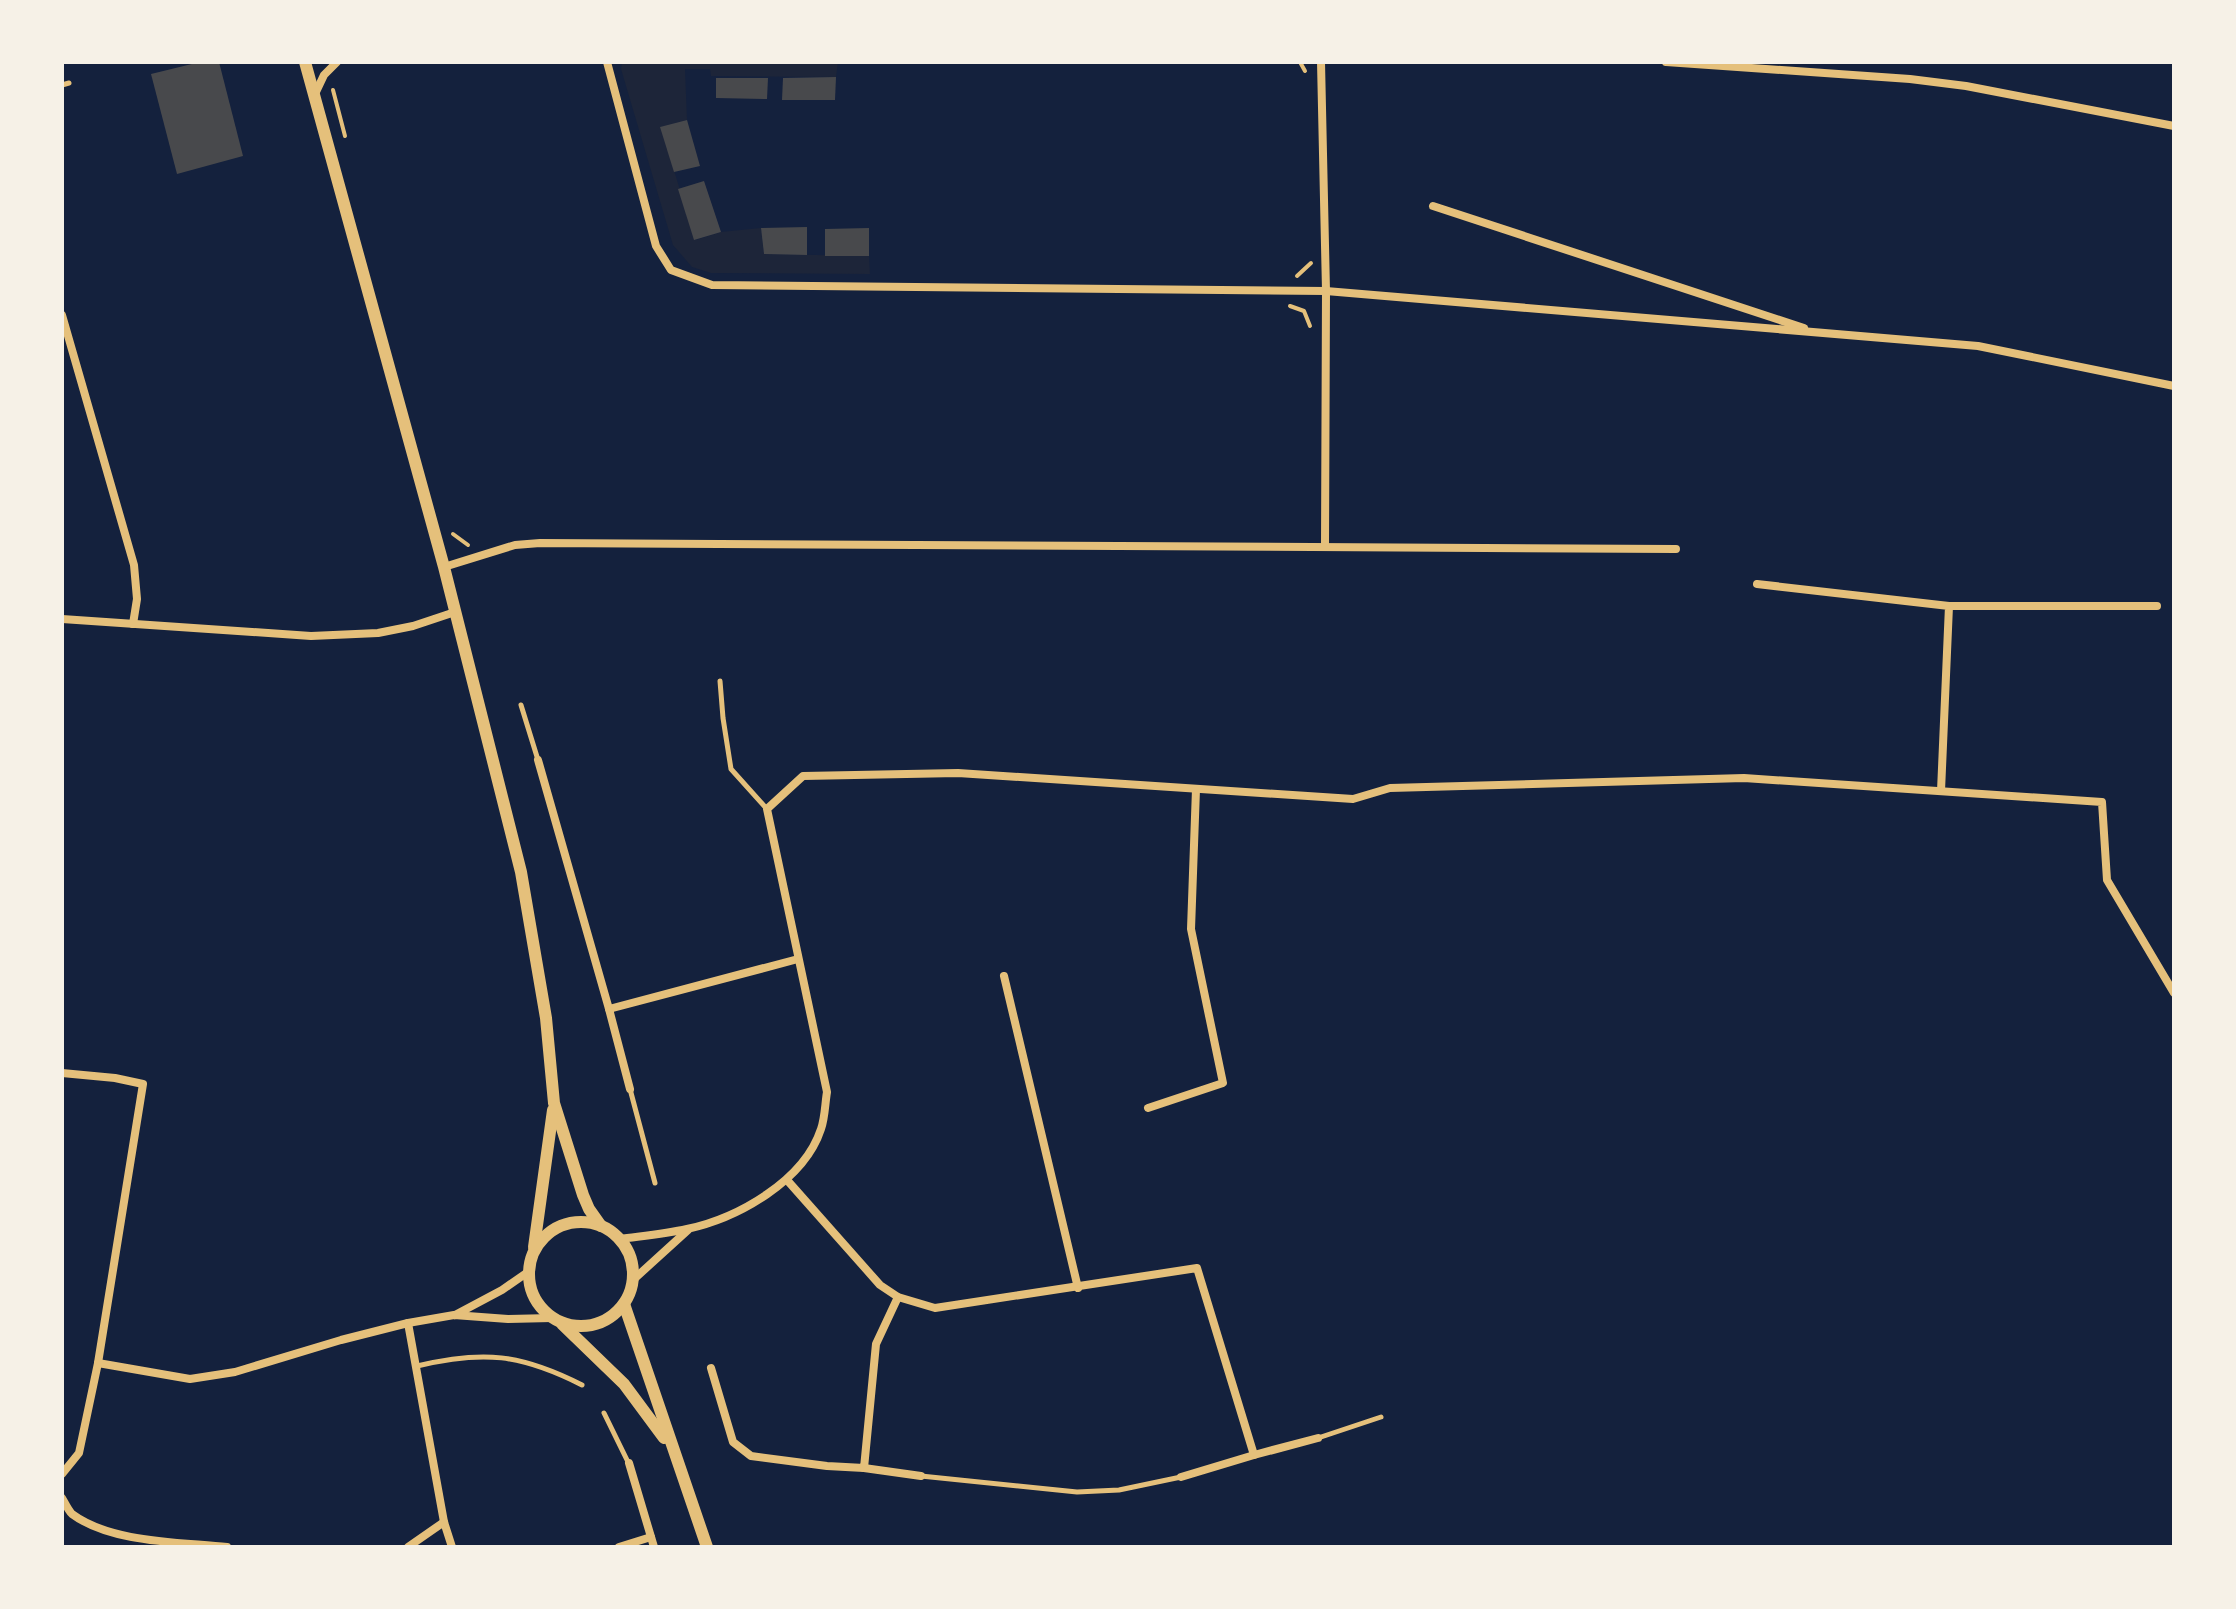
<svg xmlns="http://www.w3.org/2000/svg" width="2236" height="1609" font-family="Inter,sans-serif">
	<rect width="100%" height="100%" fill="#14213d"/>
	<path fill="#1d2539" d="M622 62H838L836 77 711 76 710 69H685L687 120 661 127 695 240 721 232 761 228 764 254 869 256 870 274 711 273 692 267 673 245 621 69Z"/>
	<g fill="#48494c">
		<path d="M200 62H219L243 156 177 174 151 74Z"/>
		<path d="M836 77 835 100H782L783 78Z"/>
		<path d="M716 78H768L767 99 716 98Z"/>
		<path d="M687 120 700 166 674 172 660 127Z"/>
		<path d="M704 181 721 232 694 240 678 189Z"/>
		<path d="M807 227V255L764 254 761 228Z"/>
		<path d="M869 228V256H825V229Z"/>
	</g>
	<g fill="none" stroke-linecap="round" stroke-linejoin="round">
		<g stroke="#e5c07b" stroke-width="4">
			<path d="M1300 62 1305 71"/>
			<path d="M333 90 345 136"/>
			<path d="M1297 276 1311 263"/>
			<path d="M1290 306 1304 311 1310 326"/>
			<path d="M453 534 468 545"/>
		</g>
		<g stroke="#e5c07b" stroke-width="5">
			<path d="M62 85 69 83"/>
			<path d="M720 681 723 718 731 769 766 808"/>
			<path d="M521 705 538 760"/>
			<path d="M630 1089 655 1183"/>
			<path d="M417 1366C483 1350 521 1354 582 1385"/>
			<path d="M604 1413 628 1462"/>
			<path d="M1318 1438 1381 1417"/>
			<path d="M921 1476 1077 1492 1119 1490 1181 1477"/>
		</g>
		<g stroke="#e5c07b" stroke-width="8">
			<path d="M607 62 656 246 671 270 712 285 1326 291 1978 346 2174 386"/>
			<path d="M1321 62 1326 291 1325 546"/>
			<path d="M1666 62 1910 79 1966 86 2174 126"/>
			<path d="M315 94 324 75 337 62"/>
			<path d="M1433 206 1804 328"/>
			<path d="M62 315 134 565 137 599 133 624"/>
			<path d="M444 567 515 545 540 543 1676 549"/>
			<path d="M1757 584 1949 606 1941 791"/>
			<path d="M1949 606H2157"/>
			<path d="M62 619 311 636 378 633 413 626 455 612"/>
			<path d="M538 760 609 1009"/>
			<path d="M1004 976 1078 1288"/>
			<path d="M62 1073 115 1078 143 1084 98 1363 79 1453 62 1474"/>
			<path d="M630 1089 609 1009 798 959"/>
			<path d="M1148 1108 1223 1083 1191 929 1196 789"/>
			<path d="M787 1180 880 1285 898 1297 935 1308 1197 1268 1254 1455 1181 1477"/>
			<path d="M620 1239C642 1236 665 1234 687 1229 738 1218 804 1181 821 1129 825 1118 825 1104 827 1092L767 809 803 776 958 773 1353 799 1390 788 1744 778 2102 802 2107 880 2174 993"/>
			<path d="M633 1280 688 1230"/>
			<path d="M455 1315 502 1290 528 1272"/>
			<path d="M408 1323 444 1522 452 1547"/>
			<path d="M98 1363 190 1379 235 1372 341 1340 408 1323 454 1315 508 1319 552 1318"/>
			<path d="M711 1368 733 1442 751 1456 827 1466 864 1468 876 1344 898 1297"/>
			<path d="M1254 1455 1318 1438"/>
			<path d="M629 1463 654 1547"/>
			<path d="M864 1468 921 1476"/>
			<path d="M62 1498C65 1503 68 1510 72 1514 111 1543 180 1542 227 1547"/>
			<path d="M408 1547 444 1522"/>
			<path d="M619 1547 651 1537"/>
		</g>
		<g stroke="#e5c07b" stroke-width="12">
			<path d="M305 62 444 567 521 872 546 1018 554 1103 583 1195 589 1209 601 1226"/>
			<circle cx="581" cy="1274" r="52"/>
			<path d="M534 1247 553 1110"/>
			<path d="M624 1304 707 1547"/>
			<path d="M562 1324 624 1384 664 1438"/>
		</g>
	</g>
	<rect width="2236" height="1609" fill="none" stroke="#f6f1e7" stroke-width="128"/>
</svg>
